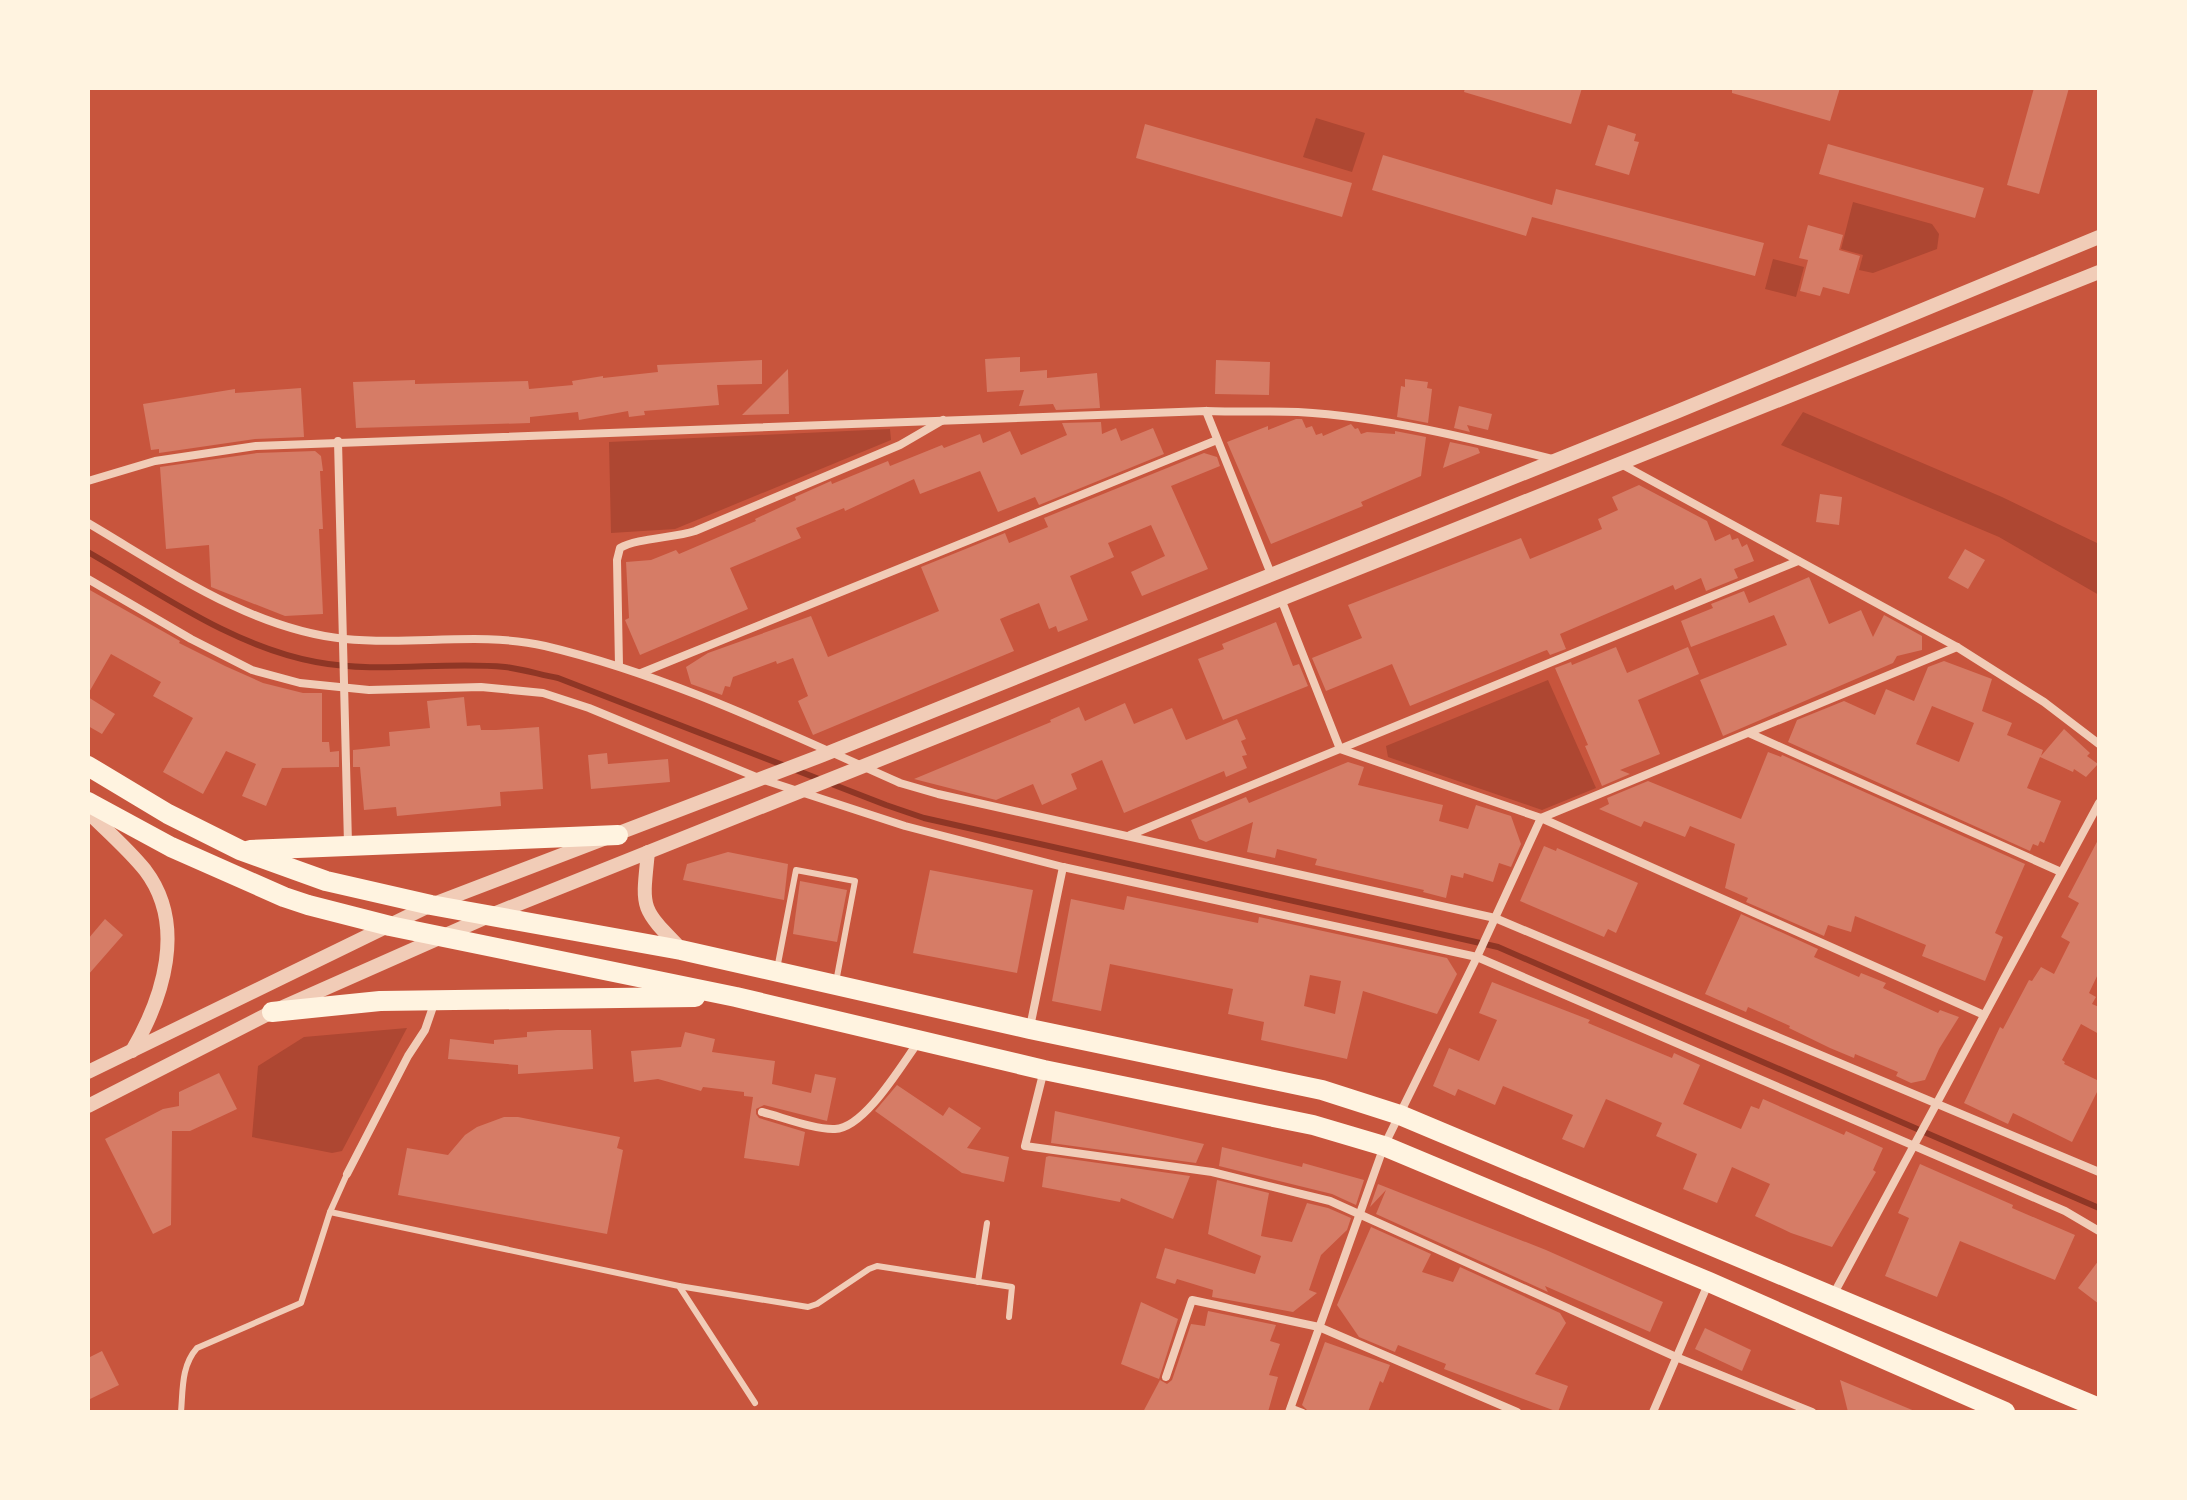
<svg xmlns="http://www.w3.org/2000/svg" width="2187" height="1500" font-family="'Alegreya Sans',sans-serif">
	<rect width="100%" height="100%" fill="#c8553d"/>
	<g fill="#ae4732">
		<path d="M1316 118 1365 133 1352 172 1303 157Z"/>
		<path d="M1853 202 1932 224 1939 234 1937 249 1873 273 1859 270 1863 255 1841 249Z"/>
		<path d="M1773 259 1804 267 1796 297 1765 289Z"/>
		<path d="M1803 412 2002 497 2099 544V595L1999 537 1781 445Z"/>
		<path d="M890 429 891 440 675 529 611 533 609 442Z"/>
		<path d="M1548 680 1596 788 1542 810 1388 757 1386 746Z"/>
		<path d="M407 1028 342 1151 332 1153 252 1137 258 1066 304 1037Z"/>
	</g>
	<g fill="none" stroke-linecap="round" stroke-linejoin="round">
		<path stroke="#8f3625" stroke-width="6" d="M88 552C161 594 232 646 316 662 379 674 443 661 505 667 522 669 541 675 558 678L886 805 924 818 1498 947 2099 1208"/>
	</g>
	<g fill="#d67c66" fill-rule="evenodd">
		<path d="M1465 88H1582L1571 124 1464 92Z"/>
		<path d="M1732 88H1840L1830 121 1732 93Z"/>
		<path d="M2034 88H2069L2039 194 2007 185Z"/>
		<path d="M1145 124 1352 183 1342 217 1136 158Z"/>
		<path d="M1608 125 1636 134 1634 141 1639 142 1629 175 1595 165Z"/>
		<path d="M1828 144 1984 188 1975 218 1819 174Z"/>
		<path d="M1383 155 1552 205 1556 189 1764 243 1755 276 1532 217 1526 236 1372 190Z"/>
		<path d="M1808 225 1843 235 1839 250 1860 256 1849 294 1823 287 1820 296 1800 291 1808 260 1799 258Z"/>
		<path d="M1020 357V372L1047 370V378L1097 373 1100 408 1056 410 1053 404 1019 406 1024 390 987 392 985 359Z"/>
		<path d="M762 360V384L717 385 719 405 644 411 645 415 629 417 628 411 579 420 578 412 530 417V423L356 428 353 382 415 380V384L528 381 529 389 573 385 572 381 603 376V378L658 372 657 365Z"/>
		<path d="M1216 360 1270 362 1269 395 1215 394Z"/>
		<path d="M788 369 789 414 742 415Z"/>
		<path d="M1405 379 1428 382 1427 388 1432 389 1428 423 1397 417 1401 386 1405 387Z"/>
		<path d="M301 388 304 437 255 439 159 453V449L151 450 143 404 235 389V393Z"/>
		<path d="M1459 406 1492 414 1488 430 1467 425 1470 432 1454 428Z"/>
		<path d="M1296 419H1302L1306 428 1312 426 1316 435 1322 433 1323 436 1351 424 1355 429 1358 428 1361 434 1367 432 1395 434V431L1426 437 1421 476 1361 502 1363 506 1271 544 1227 442 1268 426V430Z"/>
		<path d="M1101 422 1102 434 1116 428 1121 441 1153 428 1164 454 1039 505 1035 497 998 512 980 471 920 494 914 479 845 511 844 508 796 528 801 538 730 568 748 609 640 655 625 620 629 618 626 562 651 560 676 550 679 554 756 521 755 519 796 500 795 497 831 481 832 484 888 461 890 466 942 445 944 448 980 434 983 443 1010 431 1021 455 1067 435 1062 423Z"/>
		<path d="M1450 442 1478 448 1480 453 1443 468Z"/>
		<path d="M315 451 321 456 323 471H320L323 529H319L323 614 285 616 211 587 209 545 166 549 160 467 257 453Z"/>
		<path d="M1204 453 1217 457 1220 466 1171 486 1208 569 1142 596 1131 572 1165 556 1151 525 1108 543 1114 557 1070 576 1088 620 1058 632 1056 626 1049 629 1039 603 1000 619 1014 651 813 735 798 701 808 696 793 658 777 664 776 661 733 677 730 687 725 686 722 695 691 684 686 667 708 653 811 616 828 657 939 611 921 567 1005 533 1009 543 1048 527 1044 518Z"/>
		<path d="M1639 485 1707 521 1715 541 1730 534 1732 540 1738 538 1742 547 1747 544 1754 561 1734 569 1738 578 1706 591 1701 578 1675 590 1673 585 1560 634 1566 649 1550 655 1547 650 1544 651 1410 706 1392 664 1326 691 1312 658 1362 638 1348 605 1521 538 1530 559 1564 545 1602 529 1598 519 1618 510 1612 497Z"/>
		<path d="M1820 494 1842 497 1839 525 1816 522Z"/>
		<path d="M1965 549 1985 560 1968 589 1948 578Z"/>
		<path d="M1809 577 1829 624 1861 610 1873 637 1884 615 1922 636V650L1897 656 1893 663 1723 736 1700 680 1787 645 1774 615 1691 647 1681 621 1713 608 1711 604 1744 591 1749 603Z"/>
		<path d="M88 589 180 641 179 643 225 666 263 683 303 693H322V742H329L330 752 339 751V767L282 768 266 806 242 796 256 764 226 751 203 794 163 772 193 718 153 696 161 682 111 654 88 694Z"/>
		<path d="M1276 622 1293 666 1299 664 1308 686 1223 720 1198 659 1224 649 1222 644Z"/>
		<path d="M1616 647 1627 673 1688 647 1699 674 1638 700 1660 754 1620 770 1630 774 1602 786 1585 746 1588 745 1555 668 1571 662 1572 665Z"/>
		<path d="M1944 661 1992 679 1982 711 2012 723 2007 735 2043 750 2041 756 2064 729 2090 753 2087 756 2098 764 2086 777 2074 769 2073 772 2040 757 2027 788 2061 801 2044 843 2040 841 2038 846 2033 844 2030 851 1788 742 1797 720 1844 701 1875 715 1886 689 1914 701 1928 667ZM1932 706 1974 723 1959 762 1916 744Z"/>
		<path d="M88 697 115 714 102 734 88 726Z"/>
		<path d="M464 697 467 726 480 725 481 730H496L539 727 543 789 500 792 501 806 397 816 396 807 364 810 360 767H353V750L390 746 389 732 430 728 427 701Z"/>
		<path d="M1125 703 1134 724 1172 708 1186 740 1237 719 1246 739 1241 741 1247 755 1242 756 1247 768 1226 777 1224 771 1124 813 1102 760 1071 774 1077 789 1042 805 1033 784 996 800 914 779 1051 722 1050 720 1079 707 1085 721Z"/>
		<path d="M1768 752 1781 757 1782 755 2025 864 1995 933 2003 937 1985 981 1922 956 1926 945 1855 916 1851 932 1828 925 1824 936 1746 902 1748 898 1725 888 1735 844 1690 826 1685 837 1644 821 1641 827 1599 809 1609 804 1607 798 1648 781 1741 819Z"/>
		<path d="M607 753 608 764 668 759 670 782 591 789 588 755Z"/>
		<path d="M1348 762 1364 767 1358 785 1443 805 1439 821 1468 829 1476 805 1511 816 1521 844 1511 867 1499 863 1493 882 1464 873 1463 878 1451 875 1446 898 1423 892 1424 890 1315 865 1317 859 1277 849 1275 858 1247 852 1253 822 1206 842 1199 839 1191 820 1246 797 1249 803Z"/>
		<path d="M2099 838V972L2089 993 2096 997 2092 1004 2099 1007V1034L2081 1024 2062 1060 2065 1062 2064 1064 2099 1081V1088L2072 1142 2013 1113 2008 1124 1964 1103 2000 1027 2003 1029 2029 980 2032 981 2041 967 2054 974 2070 942 2061 937 2079 903 2068 897Z"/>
		<path d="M1544 846 1556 851 1557 848 1638 883 1616 933 1608 929 1604 937 1520 901Z"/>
		<path d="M728 852 788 864 784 900 683 880 687 864Z"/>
		<path d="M930 870 1033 890 1017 973 913 953Z"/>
		<path d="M800 881 847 890 837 942 793 934Z"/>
		<path d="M1127 896 1258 923 1259 917 1447 958 1457 974 1437 1014 1363 991 1347 1059 1261 1040 1264 1022 1228 1014 1233 989 1110 964 1101 1011 1052 1001 1071 899 1124 910ZM1310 975 1341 981 1335 1014 1304 1006Z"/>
		<path d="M1741 914 1818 949 1814 957 1859 977 1861 973 1886 983 1883 988 1938 1013 1940 1010 1959 1017 1939 1049 1925 1080 1911 1083 1896 1076 1898 1072 1855 1054 1854 1058 1830 1048 1789 1028 1790 1026 1748 1007 1746 1012 1705 994Z"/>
		<path d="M105 919 123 935 88 975V939Z"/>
		<path d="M1492 982 1590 1020 1588 1023 1672 1058 1674 1053 1700 1065 1683 1104 1741 1129 1751 1106 1759 1109 1763 1099 1844 1135 1846 1131 1883 1148 1873 1170 1876 1172 1832 1247 1791 1233 1755 1216 1770 1184 1732 1167 1717 1203 1683 1189 1697 1154 1656 1136 1662 1123 1606 1099 1584 1148 1562 1139 1573 1115 1503 1086 1495 1105 1458 1089 1455 1096 1433 1086 1449 1048 1479 1061 1497 1020 1479 1013Z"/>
		<path d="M557 1030H591L593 1069 518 1074V1065L448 1059 450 1039 494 1044V1040L527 1037V1032Z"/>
		<path d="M685 1032 715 1039 712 1052 775 1061 772 1084 811 1093 815 1074 836 1078 827 1121 764 1105 756 1109V1114L759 1118 805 1132 799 1166 744 1158 753 1097 744 1096V1092L703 1087 701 1091 658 1079 634 1082 631 1051 681 1047Z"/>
		<path d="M219 1073 237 1109 190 1131H172L171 1225 153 1234 105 1139 163 1109 179 1106V1092Z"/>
		<path d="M897 1085 943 1116 949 1107 981 1128 967 1148 1009 1157 1004 1182 962 1173 875 1111Z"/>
		<path d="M1055 1111 1204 1144 1196 1163 1051 1143Z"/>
		<path d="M504 1117H518L620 1137 617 1148 623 1150 607 1234 398 1195 407 1148 448 1155 465 1135 477 1127Z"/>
		<path d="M1222 1147 1302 1167 1303 1163 1364 1180 1356 1205 1332 1194 1219 1166Z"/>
		<path d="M1046 1157 1049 1156 1190 1176 1173 1219 1121 1198 1120 1202 1042 1187Z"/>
		<path d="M1920 1164 2013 1205 2012 1208 2075 1235 2055 1280 1960 1241 1937 1297 1885 1276 1909 1218 1898 1213Z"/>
		<path d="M1217 1180 1269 1193 1261 1236 1292 1242 1307 1203 1328 1208 1351 1218 1347 1230 1321 1255 1309 1290 1317 1293 1293 1312 1212 1297 1213 1290 1177 1279 1175 1284 1156 1278 1165 1248 1255 1274 1261 1256 1208 1234Z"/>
		<path d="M1378 1184 1546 1250 1663 1302 1650 1332 1545 1286 1548 1292 1376 1214 1386 1190 1370 1207Z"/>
		<path d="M1371 1227 1431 1254 1422 1272 1453 1282 1460 1267 1560 1313 1566 1323 1535 1374 1568 1386 1558 1412 1444 1369 1446 1364 1398 1345 1395 1352 1359 1337 1337 1305Z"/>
		<path d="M2099 1260V1304L2078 1288Z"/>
		<path d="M1141 1302 1178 1319 1159 1379 1121 1364Z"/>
		<path d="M1208 1311 1276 1325 1270 1341 1280 1344 1269 1375 1278 1377 1268 1412H1143L1160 1380 1167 1384 1172 1380 1191 1324 1205 1326Z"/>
		<path d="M1705 1328 1751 1350 1742 1371 1695 1349Z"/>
		<path d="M1325 1342 1390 1365 1383 1383 1380 1381 1368 1412H1309L1302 1405Z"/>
		<path d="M102 1351 119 1385 88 1400V1358Z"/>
		<path d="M1840 1380 1917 1412H1848Z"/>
	</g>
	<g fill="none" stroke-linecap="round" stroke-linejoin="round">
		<g stroke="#f1ccb7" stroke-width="6">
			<path d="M777 969 796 870 855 881 836 982"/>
			<path d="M330 1212 679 1286 755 1403"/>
			<path d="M978 1282 987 1223"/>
			<path d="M679 1286 808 1307 817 1304 869 1269 877 1266 1012 1287 1009 1317"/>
			<path d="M1290 1407 1303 1412"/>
			<path d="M181 1412C183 1390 181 1366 197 1348L301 1303 330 1212 347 1174"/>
		</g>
		<g stroke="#f1ccb7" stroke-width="8">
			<path d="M1206 411 1271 574"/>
			<path d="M338 441 348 844"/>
			<path d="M1621 464 1957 647 2044 702 2099 744"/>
			<path d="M88 481 155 461 256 446 1206 411C1236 412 1267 411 1298 412 1384 417 1469 438 1552 459"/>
			<path d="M88 523C168 570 250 629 345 639 411 646 480 631 545 646 668 675 785 732 900 783L938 794 1495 918 2099 1172"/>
			<path d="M88 579 191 639 252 670 300 683 369 690 481 687 543 693 589 708 761 779 905 826 1063 867 1477 957 2065 1211 2099 1231"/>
			<path d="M1281 599 1340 749 1541 818 1984 1015"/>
			<path d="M619 666 617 560 620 548C637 538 674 538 695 531L900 445 943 420"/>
			<path d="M641 673 1217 440"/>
			<path d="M1749 733 2061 872"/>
			<path d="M1130 835 1798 561"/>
			<path d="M1030 1027 1063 867"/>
			<path d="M1044 1070 1025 1146 1212 1172 1330 1201 1676 1357 1812 1412"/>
			<path d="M762 1112C782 1117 815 1130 835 1129 865 1128 902 1064 919 1041"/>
			<path d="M347 1174 408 1056 425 1030 435 1001"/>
			<path d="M1832 1297 2099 803"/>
			<path d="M1166 1377 1192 1300 1319 1327 1517 1412"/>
			<path d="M1289 1412 1384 1146 1477 957 1541 818 1957 647"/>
			<path d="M1653 1412 1708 1284"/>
		</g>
		<g stroke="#f1ccb7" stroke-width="14">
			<path d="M88 812C107 831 128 849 145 870 187 925 163 998 132 1051"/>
			<path d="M648 852C642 910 640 907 681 949"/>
			<path d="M88 1072 431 905 823 755 1676 412 2099 237"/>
			<path d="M88 1106 272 1012 491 915 2099 272"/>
		</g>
		<g stroke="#fff3e0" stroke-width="20">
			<path d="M88 766 168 814 240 850 326 881 431 905 681 950 1030 1029 1322 1090 1400 1115 2099 1408"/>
			<path d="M88 802 171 847 284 897 308 905 390 926 736 997 1044 1070 1313 1125 1384 1146 1709 1282 2005 1412"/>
			<path d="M250 850 618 835"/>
			<path d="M272 1012 380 1001 695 997"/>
		</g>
	</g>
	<rect width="2187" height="1500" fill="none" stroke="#fff3e0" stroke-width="180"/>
</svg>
